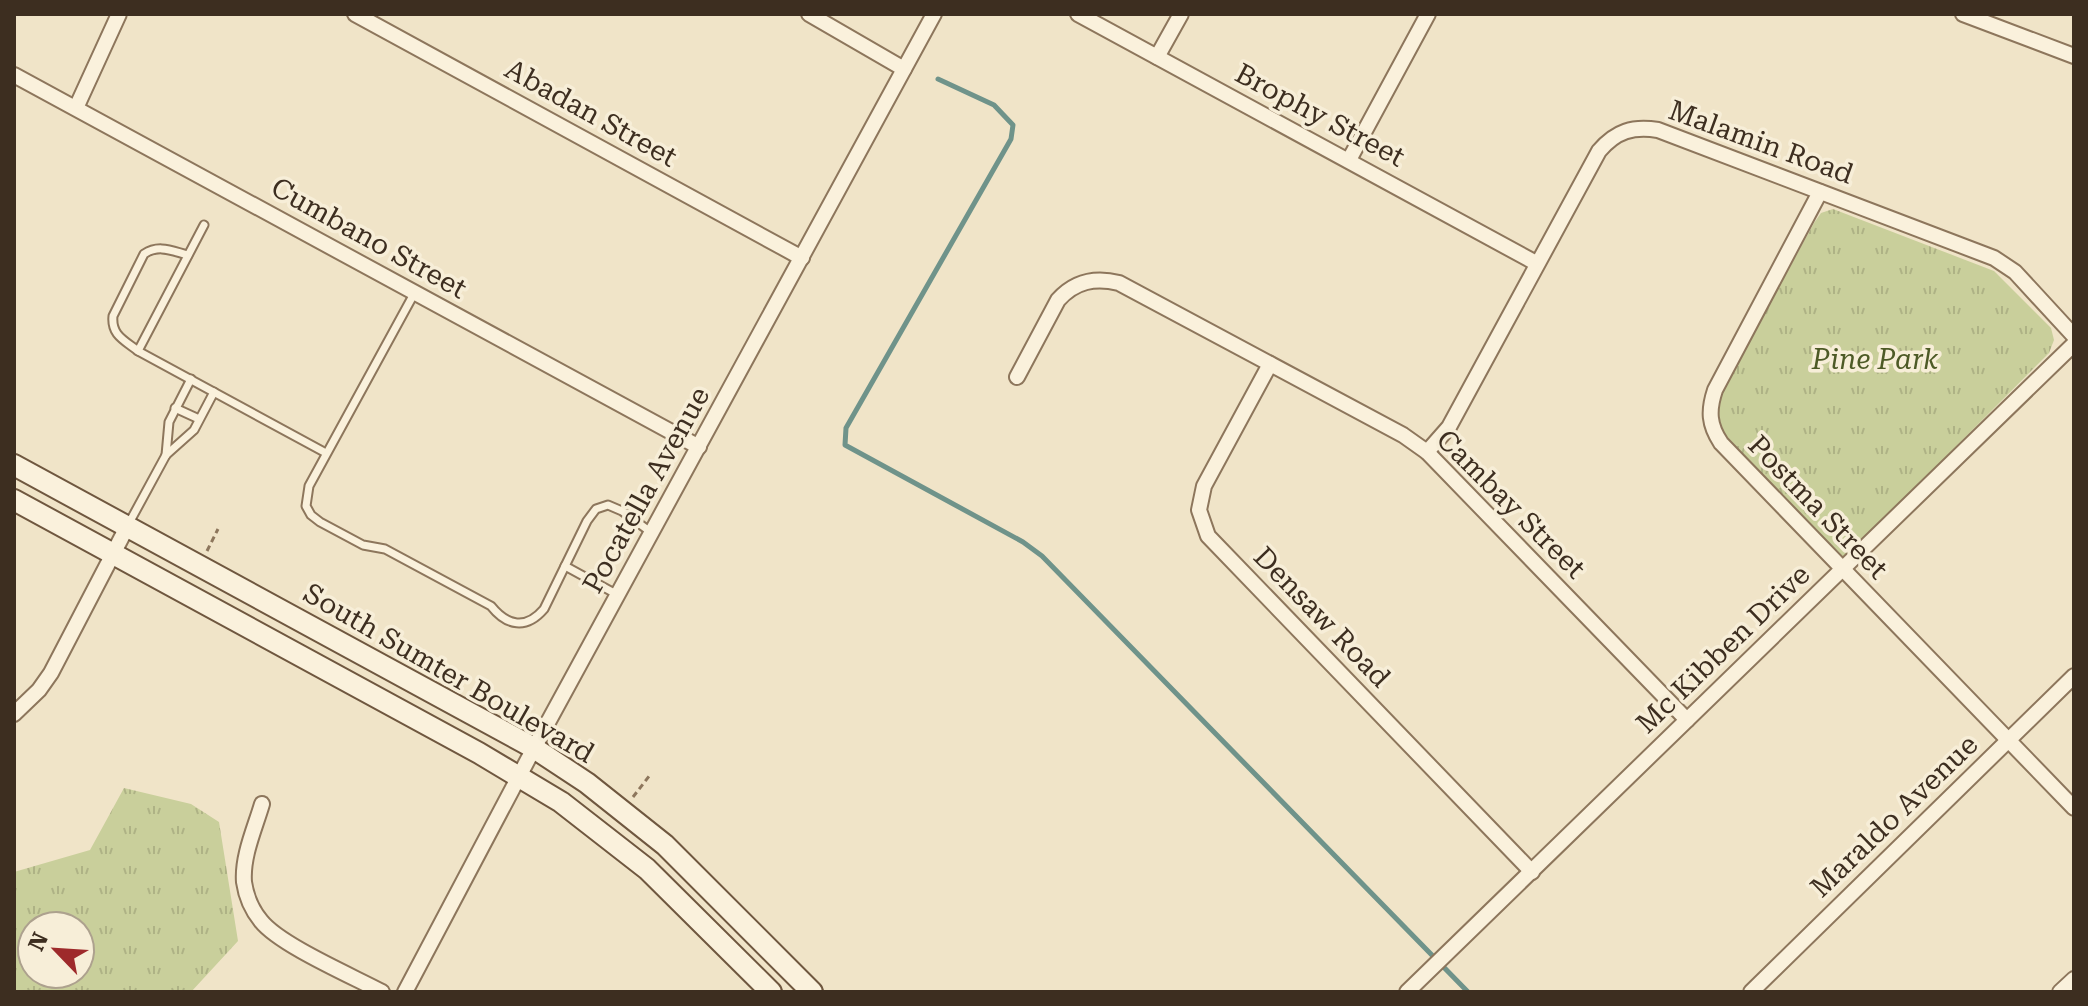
<svg xmlns="http://www.w3.org/2000/svg" width="2088" height="1006" font-family="'Roboto Serif',serif">
	<defs>
		<pattern id="grass-tufts" width="24" height="20" patternUnits="userSpaceOnUse" patternTransform="scale(2)"><rect width="24" height="20" fill="#c9cf9b"/><path d="M3 7l-1-3M5 7V3M7 7l1-3M15 17l-1-3M17 17v-4M19 17l1-3" fill="none" stroke="#aeb285"/></pattern>
	</defs>
	<rect width="100%" height="100%" fill="#f0e4c8"/>
	<g fill="url(#grass-tufts)" fill-rule="evenodd">
		<path d="M1833 209 1994 271 2051 328 2054 340 2049 353 1842 561 1725 436 1716 415 1717 400 1814 223 1821 213Z"/>
		<path d="M124 788 191 804 219 822 238 941 191 992H14V872L90 850ZM32 926H80V974H32Z"/>
	</g>
	<g fill="none" stroke-linecap="round" stroke-linejoin="round">
		<path stroke="#6f938a" stroke-width="5" d="M938 79 994 105 1013 125 1011 139 846 428 845 445 1023 542 1042 556 1468 992"/>
		<defs>
			<g id="service">
				<path d="M188 255C172 251 159 244 144 254L113 316C111 335 124 340 138 351L326 453"/>
				<path d="M415 292 309 486 306 506 311 515 320 522 363 545 385 549 491 606C507 626 526 630 544 609L587 521 596 509 608 505 622 511 652 533"/>
				<path d="M138 351 204 225"/>
				<path d="M175 408 199 419"/>
				<path d="M166 455 169 422 191 379"/>
				<path d="M128 525 166 455 194 430 214 392"/>
				<path d="M565 566 618 595"/>
			</g>
			<g id="minor">
				<path d="M355 14 802 258"/>
				<path d="M809 14 904 69"/>
				<path d="M1078 14 1536 263"/>
				<path d="M1963 14 2074 56"/>
				<path d="M1157 57 1181 14"/>
				<path d="M14 75 699 447"/>
				<path d="M76 108 119 14"/>
				<path d="M1349 160 1428 14"/>
				<path d="M1820 192 1715 390C1708 411 1709 425 1721 443L2074 808"/>
				<path d="M1270 364 1204 486 1199 510 1208 536 1532 872"/>
				<path d="M1017 377 1058 300C1075 281 1095 277 1119 283L1403 435 1427 452 1687 720"/>
				<path d="M1427 452 1449 427 1599 151C1616 131 1633 126 1658 130L1994 258 2015 272 2074 336"/>
				<path d="M14 714 39 690 51 673 127 527"/>
				<path d="M262 804C255 828 242 856 244 882 246 896 252 910 261 921 280 945 352 976 382 992"/>
				<path d="M405 992 534 748 934 14"/>
				<path d="M1407 992 2074 344"/>
				<path d="M1751 992 2074 676"/>
				<path d="M2060 992 2074 979"/>
			</g>
			<g id="secondary">
				<path d="M14 465 534 748 587 783 665 845 812 992"/>
				<path d="M14 500 479 753 561 802 647 869 771 992"/>
			</g>
		</defs>
		<use href="#service" stroke="#8d765c" stroke-width="11"/>
		<use href="#minor" stroke="#8d765c" stroke-width="18"/>
		<use href="#secondary" stroke="#6f573f" stroke-width="24"/>
		<g stroke="#8d765c" stroke-width="3" stroke-dasharray="6 4" stroke-linecap="butt">
			<path d="M207 551 218 529"/>
			<path d="M633 797 650 775"/>
		</g>
		<use href="#service" stroke="#faf1dc" stroke-width="7"/>
		<use href="#minor" stroke="#faf1dc" stroke-width="14"/>
		<use href="#secondary" stroke="#faf1dc" stroke-width="20"/>
	</g>
	<g text-anchor="middle" dominant-baseline="central" stroke-width="7" stroke-linejoin="round" paint-order="stroke">
		<g font-size="28" fill="#3d2e20" stroke="#f7eed8">
			<text transform="translate(591 113) rotate(29)">Abadan Street</text>
			<text transform="translate(1320 115) rotate(28)">Brophy Street</text>
			<text transform="translate(1761 142) rotate(20)">Malamin Road</text>
			<text transform="translate(369 238) rotate(29)">Cumbano Street</text>
			<text transform="translate(646 490) rotate(-61)">Pocatella Avenue</text>
			<text transform="translate(1511 504) rotate(45)">Cambay Street</text>
			<text transform="translate(1818 507) rotate(46)">Postma Street</text>
			<text transform="translate(1322 617) rotate(46)">Densaw Road</text>
			<text transform="translate(1723 649) rotate(-44)">Mc Kibben Drive</text>
			<text transform="translate(449 673) rotate(30)">South Sumter Boulevard</text>
			<text transform="translate(1894 816) rotate(-44)">Maraldo Avenue</text>
		</g>
		<g font-size="28" font-style="italic" fill="#4d5a26" stroke="#f7eed8">
			<text x="1875" y="359">Pine Park</text>
		</g>
	</g>
	<rect width="2088" height="1006" fill="none" stroke="#3d2e20" stroke-width="32"/>
	<g transform="translate(56 950) rotate(295)"><circle r="38" fill="#f7eed8" stroke="#ada18e" stroke-width="2"/>
	<path d="M0-6L14 30L0 20L-14 30Z" fill="#9e2a2b"/>
	<text y="-12" font-size="22" font-weight="bold" text-anchor="middle" fill="#3d2e20">N</text>
	</g>
</svg>
